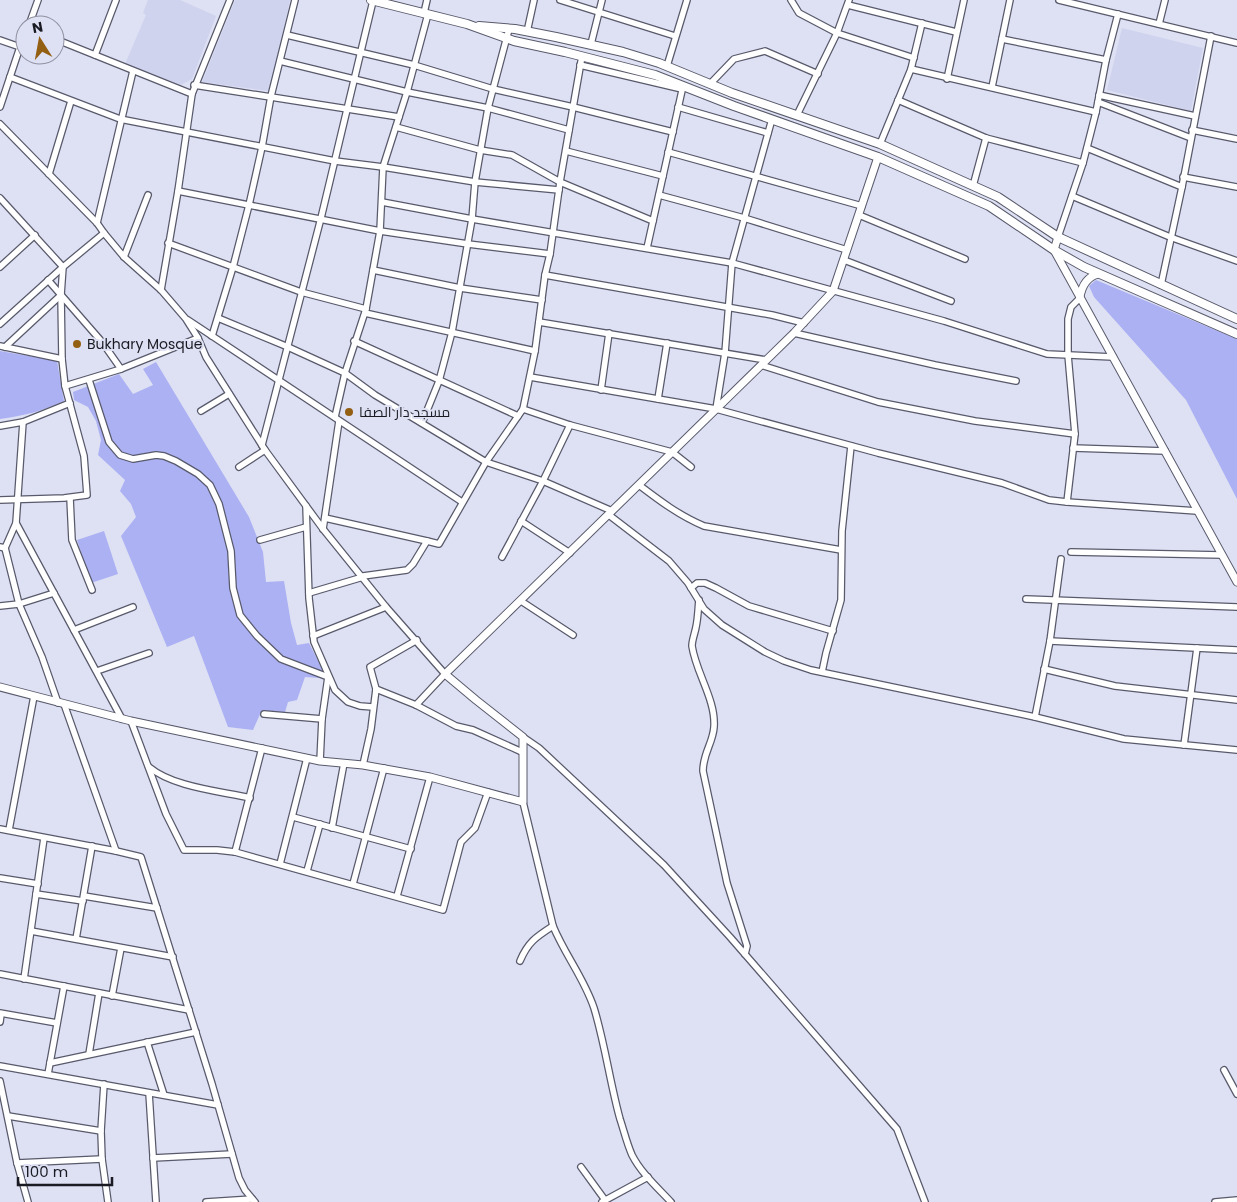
<svg xmlns="http://www.w3.org/2000/svg" width="1237" height="1202" font-family="Poppins,Cairo,sans-serif">
<style>
.built{fill:#cfd3ee}
.green{fill:#abb1f3}
.lines{fill:none;stroke-linecap:round;stroke-linejoin:round}
.minor-casing{stroke:#585a6b;stroke-width:8}
.tertiary-casing{stroke:#585a6b;stroke-width:9}
.secondary-casing{stroke:#585a6b;stroke-width:10}
.minor{stroke:#fff;stroke-width:5.5}
.tertiary{stroke:#fff;stroke-width:7}
.secondary{stroke:#fff;stroke-width:8}
.poi-dot{fill:#935f13;stroke:#dee0f4;stroke-width:2}
.labels{text-anchor:middle;dominant-baseline:central;stroke-width:4;stroke-linejoin:round;paint-order:stroke}
.poi-label{font-size:14px;fill:#1a1b22;stroke:#dee0f4;text-anchor:start}
</style>
<rect width="100%" height="100%" fill="#dee0f4"/>
<g class="built">
<path d="M148,0H180L216,16L192,79L181,85L125,64L146,15L143,13Z"/>
<path d="M235,0H290L270,91L202,82Z"/>
<path d="M1122,28L1203,48L1191,111L1107,90Z"/>
</g>
<g class="green">
<path d="M1096,280L1237,339V499L1186,400L1094,297L1089,286Z"/>
<path d="M0,351L57,361L64,401C43,411 23,416 0,419Z"/>
<path d="M156,362L249,517L263,552L266,582L284,581L291,623L297,645L309,643L322,669L320,678L305,677L297,700L288,702L285,712H261L253,730L228,727L194,636L167,647L121,536L136,517L131,504L120,491L125,480L98,455L101,440L96,421L88,407L74,400L73,392L119,374L133,394L153,385L143,369Z"/>
<path d="M104,531L118,574L91,583L77,540Z"/>
</g>
<g class="lines">
<defs>
<g id="minor">
<path d="M560,0L675,36"/>
<path d="M791,0L799,13L837,33L914,58"/>
<path d="M1059,0L1237,43"/>
<path d="M848,5L956,32"/>
<path d="M424,13L427,0"/>
<path d="M1159,24L1165,0"/>
<path d="M29,25L38,0"/>
<path d="M527,32L534,0"/>
<path d="M287,35L414,65L493,89L573,107L673,132"/>
<path d="M55,39L192,94"/>
<path d="M1002,39L1106,60"/>
<path d="M0,40L20,47L25,35"/>
<path d="M591,44L602,0"/>
<path d="M95,55L116,0"/>
<path d="M280,61L407,92L488,108L569,130"/>
<path d="M580,65L682,89"/>
<path d="M667,66L687,0"/>
<path d="M911,69L1096,112"/>
<path d="M10,77L120,119L335,161L383,167L475,182L559,190"/>
<path d="M947,79L964,0"/>
<path d="M710,84L734,59L765,51L818,74"/>
<path d="M194,85L399,117"/>
<path d="M992,87L1010,0"/>
<path d="M1099,95L1195,116"/>
<path d="M898,100L986,138L1083,163"/>
<path d="M1098,102L1191,138"/>
<path d="M0,107L20,47"/>
<path d="M678,107L768,133"/>
<path d="M797,115L837,33L849,0"/>
<path d="M0,124L97,223L104,233L124,257L161,290L186,319L198,338L206,357L265,450L323,529L386,607L445,674L416,705"/>
<path d="M396,127L480,150L512,155L560,182L653,221"/>
<path d="M1192,130L1237,139"/>
<path d="M880,144L911,69L922,23"/>
<path d="M1087,148L1182,187"/>
<path d="M566,151L663,176"/>
<path d="M668,152L862,206"/>
<path d="M49,174L71,101"/>
<path d="M1183,177L1237,187"/>
<path d="M973,186L986,138"/>
<path d="M178,191L380,231L468,244L550,254"/>
<path d="M659,195L744,218L847,250"/>
<path d="M1072,196L1170,237L1237,261"/>
<path d="M0,198L63,267L61,295L62,359L65,386L84,456L87,495L64,498L0,500"/>
<path d="M382,202L472,219L732,263L944,321L1047,354L1113,357"/>
<path d="M859,215L965,259"/>
<path d="M97,223L133,71"/>
<path d="M1058,237L1083,163L1096,112L1106,60L1118,14"/>
<path d="M168,243L301,292L366,309"/>
<path d="M647,248L683,86"/>
<path d="M124,257L148,195"/>
<path d="M844,260L951,301"/>
<path d="M0,267L35,235"/>
<path d="M373,270L460,288L542,300"/>
<path d="M545,275L772,315L804,323"/>
<path d="M48,280L102,342L121,369"/>
<path d="M1161,285L1182,187L1211,36"/>
<path d="M161,290L178,191L192,94L230,0"/>
<path d="M365,313L535,351"/>
<path d="M218,318L288,347L345,373L375,395L486,462L543,481L612,511"/>
<path d="M188,320L462,502"/>
<path d="M539,322L766,360"/>
<path d="M0,324L63,267L104,233"/>
<path d="M794,333L935,365L1016,381"/>
<path d="M212,336L233,267L249,205L262,147L271,96L295,0"/>
<path d="M354,341L518,416"/>
<path d="M0,346L62,359"/>
<path d="M5,347L61,295"/>
<path d="M761,365L878,402L975,421L1075,434"/>
<path d="M530,377L716,409L878,453L1002,483L1049,500L1067,502L1197,511"/>
<path d="M89,380L109,442L120,455L133,459L156,455L164,456L176,461L198,474L210,485L219,504L231,551L233,588L240,615L257,636L281,659L328,677L322,719L320,761"/>
<path d="M65,386L121,369L198,338"/>
<path d="M601,390L609,333"/>
<path d="M658,399L667,343"/>
<path d="M523,409L570,425L672,452L691,467"/>
<path d="M716,409L725,353L732,263L772,119"/>
<path d="M201,411L229,394"/>
<path d="M335,417L345,373L366,309L380,231L383,167L407,92L428,14"/>
<path d="M23,422L16,523L122,719"/>
<path d="M422,423L439,381L452,332L472,219L475,182L488,108L509,29"/>
<path d="M0,426L23,422L70,403"/>
<path d="M262,445L321,218L373,1"/>
<path d="M1073,448L1165,451"/>
<path d="M239,467L265,450"/>
<path d="M639,485C660,501 680,516 704,526L841,550"/>
<path d="M70,498L72,540L92,590"/>
<path d="M1067,502L1075,434L1068,355V319L1071,307L1080,298"/>
<path d="M306,506L309,598L314,642L335,690L348,702L360,706L373,707"/>
<path d="M609,515L669,561L688,583L704,609L722,625L765,652L784,661L811,670L1035,717L1124,739L1237,750"/>
<path d="M325,518L427,541"/>
<path d="M521,521L570,553"/>
<path d="M323,529L339,421"/>
<path d="M260,540L306,527"/>
<path d="M0,547L5,548L16,523"/>
<path d="M5,548L19,604L42,657L58,703"/>
<path d="M1071,552L1222,555"/>
<path d="M502,557L543,481L570,425"/>
<path d="M363,576L407,570L413,564L427,541L439,544L486,462L523,409L535,351L545,275L550,254L560,182L582,56"/>
<path d="M691,588L697,583H705L716,588L749,606L833,631"/>
<path d="M309,593L363,577"/>
<path d="M1026,599L1237,607"/>
<path d="M699,600C698,609 698,618 696,627C695,633 692,640 692,646C696,673 716,700 714,727C713,743 703,753 703,771L727,883L747,946L745,954"/>
<path d="M521,601L573,635"/>
<path d="M0,606L19,604L54,593"/>
<path d="M74,630L133,607"/>
<path d="M313,636L386,607"/>
<path d="M1050,641L1237,650"/>
<path d="M1044,669L1115,686L1237,700"/>
<path d="M97,671L149,653"/>
<path d="M822,672L826,653L841,600L842,531L851,446"/>
<path d="M376,689L370,667L417,640"/>
<path d="M64,704L116,851"/>
<path d="M264,714L322,719"/>
<path d="M1035,717L1050,641L1061,559"/>
<path d="M131,721L166,814L184,850H217L235,852L443,910L461,842L475,828L488,792"/>
<path d="M523,737L539,748L664,865L730,937L897,1129L925,1202"/>
<path d="M1184,745L1197,648"/>
<path d="M363,765L371,729L376,689L416,705L456,726L473,730L522,752"/>
<path d="M149,767C173,787 219,791 250,798"/>
<path d="M523,802L553,926C565,955 584,978 594,1008C605,1044 610,1083 620,1119C624,1131 627,1144 632,1155C641,1173 658,1188 671,1202"/>
<path d="M293,817L411,849"/>
<path d="M332,828L344,763"/>
<path d="M0,829L116,851L141,857L212,1084L239,1178L245,1190L255,1202"/>
<path d="M9,830L34,696"/>
<path d="M235,852L262,748"/>
<path d="M280,864L307,758"/>
<path d="M307,871L320,824"/>
<path d="M0,878L38,884"/>
<path d="M353,884L384,768"/>
<path d="M36,894L83,901"/>
<path d="M84,896L157,908"/>
<path d="M397,896L430,777"/>
<path d="M31,931L173,957"/>
<path d="M76,939L92,846"/>
<path d="M520,961C528,942 536,937 553,926"/>
<path d="M0,974L189,1010"/>
<path d="M24,979L44,838"/>
<path d="M112,996L121,948"/>
<path d="M0,1013L57,1023"/>
<path d="M0,1022L1,1014"/>
<path d="M147,1042L164,1095"/>
<path d="M89,1054L99,993"/>
<path d="M50,1063L196,1032"/>
<path d="M0,1066L218,1105"/>
<path d="M1224,1070L1237,1094"/>
<path d="M48,1074L64,986"/>
<path d="M0,1081L17,1163L28,1202"/>
<path d="M104,1084L101,1131L102,1159L108,1202"/>
<path d="M149,1093L156,1202"/>
<path d="M8,1116L101,1131"/>
<path d="M153,1158L232,1154"/>
<path d="M17,1163L102,1159"/>
<path d="M581,1167L605,1200"/>
<path d="M206,1202L252,1199"/>
<path d="M602,1202L648,1177"/>
<path d="M1215,1202L1237,1200"/>
</g>
<g id="tertiary">
<path d="M1058,237L1054,250L1237,582"/>
<path d="M1080,297C1082,285 1087,277 1098,274"/>
<path d="M0,687L131,721L320,761L363,765L430,777L523,802V737L476,700L445,674L794,333L833,291L878,157"/>
</g>
<g id="secondary">
<path d="M371,0L467,24L514,41L565,52L655,75L734,106L878,157L989,206L1054,250L1084,267L1237,334"/>
<path d="M479,26L515,29L556,37L623,52L659,63L732,93L880,144L998,197L1058,237L1237,319"/>
</g>
</defs>
<use href="#minor" class="minor-casing"/>
<use href="#tertiary" class="tertiary-casing"/>
<use href="#secondary" class="secondary-casing"/>
<use href="#minor" class="minor"/>
<use href="#tertiary" class="tertiary"/>
<use href="#secondary" class="secondary"/>
</g>
<g class="poi-dot">
<circle cx="77" cy="344" r="5"/>
<circle cx="349" cy="412" r="5"/>
</g>
<g class="labels">
<g class="poi-label">
<text x="87" y="344">Bukhary Mosque</text>
<text x="359" y="412">مسجد دار الصفا</text>
</g>
</g>
<g transform="translate(40 40) rotate(349)"><circle r="24" fill="#dee0f4" stroke="#9091a0"/>
<path d="M0-4L9 19L0 12L-9 19Z" fill="#935f13"/>
<text y="-8" font-size="14" font-weight="bold" text-anchor="middle" fill="#1a1b22">N</text>
</g>
<path d="M18 1177v8h94v-8" fill="none" stroke="#1a1b22" stroke-width="2.5"/>
<text x="25" y="1177" font-size="15" fill="#1a1b22" stroke="#dee0f4" stroke-width="4" paint-order="stroke">100 m</text>
</svg>
